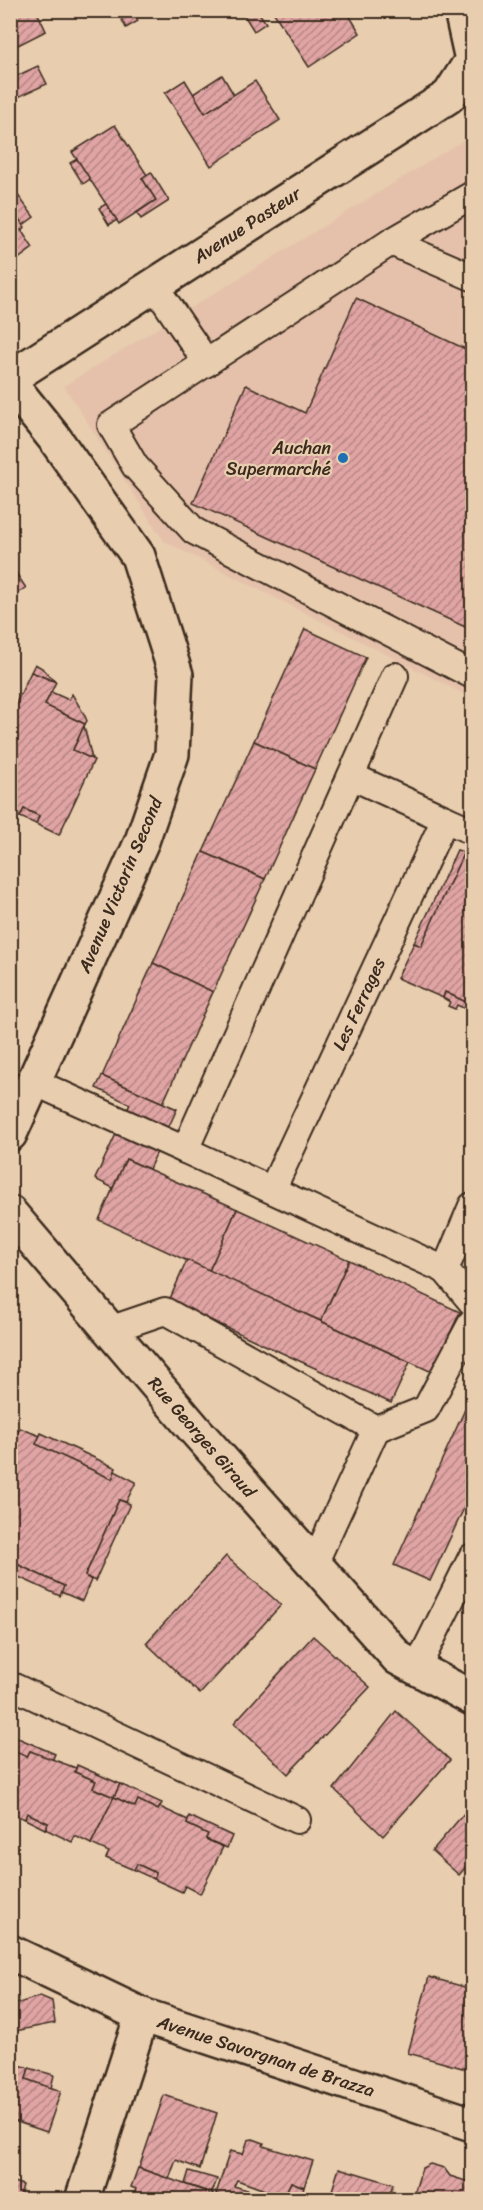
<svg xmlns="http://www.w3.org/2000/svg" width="483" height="2210" font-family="Sriracha,sans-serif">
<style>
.built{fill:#e5c1ab}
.building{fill:url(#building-hatch);stroke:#3b2a1e;stroke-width:1.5}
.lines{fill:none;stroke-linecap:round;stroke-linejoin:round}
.service-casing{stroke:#3b2a1e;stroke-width:30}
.minor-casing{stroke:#3b2a1e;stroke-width:38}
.service{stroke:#e8cdaf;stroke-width:26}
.minor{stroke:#e8cdaf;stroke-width:33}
.poi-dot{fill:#1f6fb2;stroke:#e8cdaf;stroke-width:2}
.labels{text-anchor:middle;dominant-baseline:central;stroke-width:4.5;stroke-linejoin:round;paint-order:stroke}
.street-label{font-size:18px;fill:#3b2a1e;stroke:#e8cdaf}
.poi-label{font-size:18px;fill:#3b2a1e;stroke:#e8cdaf;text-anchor:end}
</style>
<defs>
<pattern id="building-hatch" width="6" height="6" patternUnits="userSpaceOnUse" patternTransform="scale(1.5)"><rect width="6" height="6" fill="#dfa4a3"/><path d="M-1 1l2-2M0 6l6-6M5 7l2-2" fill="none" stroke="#b68684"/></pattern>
</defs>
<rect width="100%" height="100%" fill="#e8cdaf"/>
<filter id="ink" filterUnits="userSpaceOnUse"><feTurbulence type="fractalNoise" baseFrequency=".0167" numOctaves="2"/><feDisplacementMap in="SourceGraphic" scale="12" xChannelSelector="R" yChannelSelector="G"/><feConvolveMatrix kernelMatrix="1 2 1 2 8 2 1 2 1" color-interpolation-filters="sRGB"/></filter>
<g filter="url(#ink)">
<path class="built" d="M472,135V698L164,541L64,386Z"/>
<g class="building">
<path d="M10,10H43L38,14L46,31L10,49Z"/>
<path d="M117,10H147L136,17L138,21L126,28Z"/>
<path d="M241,10H257L266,23L254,31Z"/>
<path d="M272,10H346L360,33L309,67Z"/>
<path d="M38,66L47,84L11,100L10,79Z"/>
<path d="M222,75L234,95L205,113L193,94Z"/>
<path d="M185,80L205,113L255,81L280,120L211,166L165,93Z"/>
<path d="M115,125L147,175L142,178L156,200L119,224L72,152Z"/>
<path d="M77,159L90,179L83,184L70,163Z"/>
<path d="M151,172L169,201L141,219L137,213L156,200L142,178Z"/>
<path d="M11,186L34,217L23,225L10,207Z"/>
<path d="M106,204L117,220L109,225L99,208Z"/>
<path d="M10,207L25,227L21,230L33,248L10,265Z"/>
<path d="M356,298L472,352V630L193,503L246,385L305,413Z"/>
<path d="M10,564L26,588L10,597Z"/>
<path d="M305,629L366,657L315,769L254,741Z"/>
<path d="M35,664L42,668L56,682L31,672Z"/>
<path d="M31,672L56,682L45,705L85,724L73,750L94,760L59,835L36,824L39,816L24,809L20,817L10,812V716Z"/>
<path d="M51,692L69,700L72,694L84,714L87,721L85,724L45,705Z"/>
<path d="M84,726L88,742L92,759L73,750Z"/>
<path d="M254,741L315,769L265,879L203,852Z"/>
<path d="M24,809L39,816L36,824L20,817Z"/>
<path d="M457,850L464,852L421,946L414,943Z"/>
<path d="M203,852L265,879L213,992L153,963Z"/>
<path d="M464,852L472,857V1005L445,992L443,998L397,978L414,943L421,946Z"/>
<path d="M153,963L213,992L163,1103L102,1076Z"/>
<path d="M445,992L472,1005V1012L457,1005L455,1009L448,1006L450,1002L443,998Z"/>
<path d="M102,1076L177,1109L149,1169L126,1159L113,1188L95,1179L130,1104L96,1088Z"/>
<path d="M126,1159L237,1209L209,1271L99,1220Z"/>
<path d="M237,1209L349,1260L321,1321L209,1271Z"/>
<path d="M187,1260L410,1362L391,1403L169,1301Z"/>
<path d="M349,1260L460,1312L432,1372L321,1321Z"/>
<path d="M472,1394V1491L430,1581L394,1565Z"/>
<path d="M20,1428L40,1436L36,1444L112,1479L115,1471L136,1482L126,1502L119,1500L85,1576L91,1580L82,1601L61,1592L64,1586L10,1561V1461L15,1451L10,1449V1445Z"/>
<path d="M41,1433L116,1468L112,1479L36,1444Z"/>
<path d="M119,1500L130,1504L95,1581L85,1576Z"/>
<path d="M226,1556L281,1605L200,1694L146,1643Z"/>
<path d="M10,1561L64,1586L60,1596L10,1573Z"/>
<path d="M313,1636L370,1687L288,1774L234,1723Z"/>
<path d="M396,1711L450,1760L383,1836L334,1789Z"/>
<path d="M11,1735L55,1754L52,1761L30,1751L27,1757L10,1749Z"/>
<path d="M10,1749L27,1757L30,1751L76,1768L75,1772L96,1781L93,1788L114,1797L91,1844L75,1836L72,1842L45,1829L48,1823L27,1813L25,1819L10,1813Z"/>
<path d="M77,1765L120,1784L114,1797L93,1788L96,1781L75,1772Z"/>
<path d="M120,1784L162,1803L158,1810L138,1800L135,1807L114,1797Z"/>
<path d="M114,1797L135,1807L138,1800L158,1810L160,1807L188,1820L187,1824L208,1834L206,1839L223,1847L200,1894L185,1886L182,1892L154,1879L156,1873L137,1864L134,1870L106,1858L109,1852L91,1844Z"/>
<path d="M472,1804V1860L459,1875L432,1851Z"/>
<path d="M27,1813L48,1823L45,1829L25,1819Z"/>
<path d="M189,1816L232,1836L227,1848L206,1839L208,1834L187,1824Z"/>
<path d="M137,1864L156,1873L154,1879L134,1870Z"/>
<path d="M429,1977L472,1989V2044L466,2069L408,2053Z"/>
<path d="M40,1996L52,2001L55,2023L10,2032V2006Z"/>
<path d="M10,2062L29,2068L26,2079L61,2091L47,2132L11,2120L15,2108L10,2107Z"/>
<path d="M29,2068L54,2075L51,2088L26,2079Z"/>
<path d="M164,2095L217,2113L200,2169L176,2160L169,2179L139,2168Z"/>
<path d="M253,2139L264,2143L263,2146L313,2161L304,2187L291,2182L284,2197L237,2180L234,2186L250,2191L247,2200H231L216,2194L230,2151L243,2154L248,2140Z"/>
<path d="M430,2164L444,2168L450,2176L472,2183L468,2200H412L422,2168Z"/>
<path d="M138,2168L213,2194L211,2200H168L151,2194L149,2200L133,2197L136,2189L131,2187Z"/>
<path d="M339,2168L393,2184L388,2200H329Z"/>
<path d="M189,2171L217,2179L212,2193L185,2184Z"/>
<path d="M10,2181L23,2185L19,2200H10Z"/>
<path d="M291,2182L304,2187L300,2200L284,2197Z"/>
</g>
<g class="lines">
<defs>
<g id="service">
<path d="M472,195L391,242L111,425L135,466L194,531L472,675"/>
<path d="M391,242L472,277"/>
<path d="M154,285L207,363"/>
<path d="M351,776L445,819"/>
<path d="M34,1082L185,1150L395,676"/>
<path d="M185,1150L445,1270L472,1206"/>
<path d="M272,1190L445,819L472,831"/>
<path d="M445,1270L472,1302"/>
<path d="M109,1330L165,1311L376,1429L314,1564"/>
<path d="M376,1429L426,1409L472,1322"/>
<path d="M417,1668L472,1557"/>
<path d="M10,1685L297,1820"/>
</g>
<g id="minor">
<path d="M10,378L449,96L472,60L461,10"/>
<path d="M10,383L55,439L138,556L176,675L172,754L142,841L10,1134"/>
<path d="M10,1213L196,1431L398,1658L472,1698"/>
<path d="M10,1952L142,2015L472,2124"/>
<path d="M82,2200L142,2015"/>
</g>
</defs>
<use href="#service" class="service-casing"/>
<use href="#minor" class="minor-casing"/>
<use href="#service" class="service"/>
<use href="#minor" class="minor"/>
</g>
</g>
<circle class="poi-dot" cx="343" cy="458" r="6"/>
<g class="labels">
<g class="street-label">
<text transform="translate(247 225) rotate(-33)">Avenue Pasteur</text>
<text transform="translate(120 885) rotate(-67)">Avenue Victorin Second</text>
<text transform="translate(359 1004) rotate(-65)">Les Ferrages</text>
<text transform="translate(202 1437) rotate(49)">Rue Georges Giraud</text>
<text transform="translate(266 2056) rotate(18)">Avenue Savorgnan de Brazza</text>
</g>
<g class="poi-label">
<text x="331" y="448">Auchan<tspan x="331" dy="21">Supermarché</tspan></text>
</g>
</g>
<rect width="483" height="2210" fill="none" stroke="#e8cdaf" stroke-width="36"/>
<rect x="18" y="18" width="447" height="2174" fill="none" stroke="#3b2a1e" stroke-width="2" filter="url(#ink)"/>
</svg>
